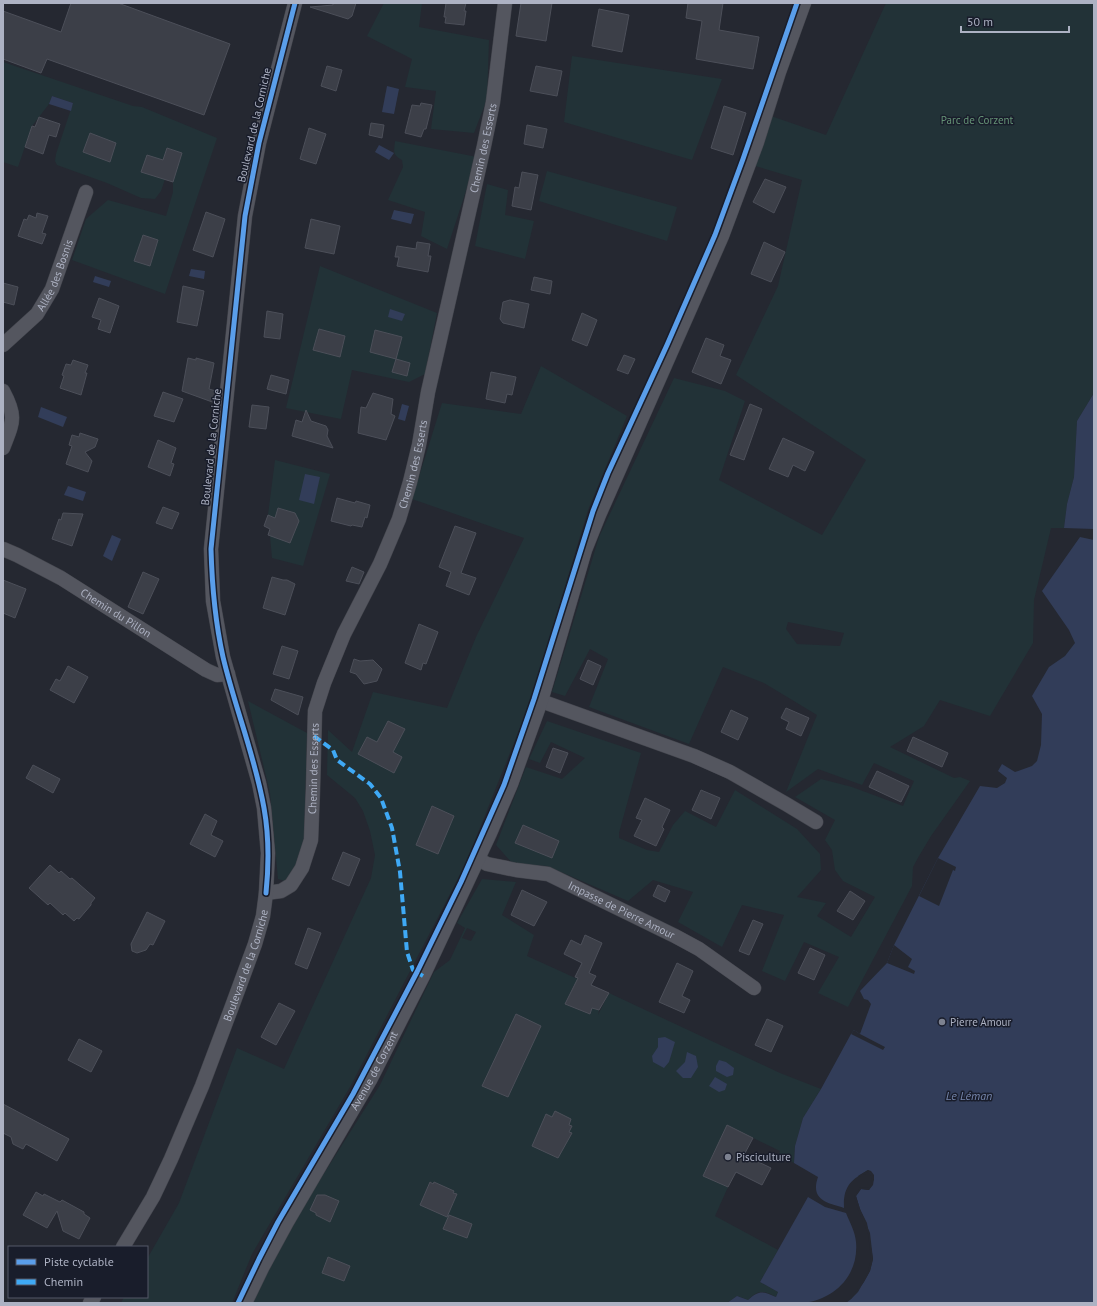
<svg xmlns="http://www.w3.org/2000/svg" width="1097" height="1306" font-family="'PT Sans',sans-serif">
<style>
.green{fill:#223237;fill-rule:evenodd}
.water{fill:#323d59}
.pier{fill:#252831}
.building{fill:#3c3f48;stroke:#4c4f59}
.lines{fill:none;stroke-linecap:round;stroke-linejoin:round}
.minor-casing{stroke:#42444c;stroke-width:15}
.minor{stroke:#54565f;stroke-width:14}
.quiet{stroke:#3fa9f5;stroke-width:4;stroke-dasharray:8 4;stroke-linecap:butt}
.cycleway-casing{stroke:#191d2b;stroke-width:8}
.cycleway{stroke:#5a9eea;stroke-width:5}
.poi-dot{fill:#7d8290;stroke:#191d2b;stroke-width:1.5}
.labels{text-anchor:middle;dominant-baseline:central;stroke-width:3;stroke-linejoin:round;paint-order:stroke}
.park-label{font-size:11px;fill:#659376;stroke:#191d2b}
.street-label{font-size:11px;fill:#adb2c3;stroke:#191d2b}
.poi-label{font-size:11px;fill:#adb2c3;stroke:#191d2b;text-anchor:start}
.water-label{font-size:12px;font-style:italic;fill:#7585ab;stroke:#191d2b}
</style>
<rect width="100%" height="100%" fill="#252831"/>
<g class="green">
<path d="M384,3H422L419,27L489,40L487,99L474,133L431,129L436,91L405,87L412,59L367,36Z"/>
<path d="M886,3H1094V393L1077,421L1074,477L1067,504L1064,528H1051L1034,600L1033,643L990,716L940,700L924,726L890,747L954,778L960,777L970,781L931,836L919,856L913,867L912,886L848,1007L818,993L839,957L804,942L785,981L762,971L784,915L742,905L722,947L678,922L693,892L653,880L628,901L547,866L513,864L496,845L526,767L562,779L585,758L551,742L540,763L529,759L547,721L641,753L619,833V838L647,850L659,852L673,825L685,811L716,827L735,790L797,829L820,854L821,870L797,897L826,903L817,916L851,937L875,897L843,881L835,870L832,850L825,840L835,820L795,797L821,779L852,787L903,806L914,781L874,763L862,785L818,769L786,792L817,715L764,683L723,667L689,744L589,707L608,659L590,649L565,696L552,692L599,537L674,378L725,391L745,401L719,480L822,535L866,460L736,375L778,286L802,180L752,165L771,116L826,135ZM788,622L844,633L840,646L797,644L786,629Z"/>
<path d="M572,56L722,79L692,160L564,122Z"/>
<path d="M3,62L133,106L142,107L217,138L165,294L72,260L86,219L108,200L166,216L173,192V182L165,179L161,191L155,199L141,198L107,183L57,165L55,161L56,154L73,103L52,96L49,104L32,126L18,167L3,162V121L4,116L3,98Z"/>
<path d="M395,141L477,157L447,249L421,236L425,212L388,200L403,167L402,160C392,154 394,152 395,141Z"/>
<path d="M547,171L677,207L667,241L539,201Z"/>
<path d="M487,184L508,190L505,215L534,221L525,259L475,246Z"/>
<path d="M320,266L437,313L425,374L409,382L352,370L341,419L286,408Z"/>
<path d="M541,366L627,416L588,510L530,703L465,865L350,1087L252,1254L232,1303H121L124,1297H147V1259L179,1203L237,1048L284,1069L371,878L375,855L370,831L363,811L355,798L327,775L328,730L352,752L373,692L447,708L476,637L524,538L412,499L442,403L521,414Z"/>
<path d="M275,460L330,474L303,566L272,558L268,515Z"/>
<path d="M248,701L307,733L304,841L299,861L288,882L278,879L270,793Z"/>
<path d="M482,879L516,882L502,915L534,935L527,956L593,986L581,988L574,985L565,1004L589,1014L592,1008L599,1010L598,1015L609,993L780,1073L821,1089L803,1118L795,1146L794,1163L779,1154L780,1151L727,1125L703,1176L728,1187L715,1216L778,1250L760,1282L778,1292L776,1297C763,1290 758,1290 748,1300L737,1296L727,1303H253L270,1263L316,1186L380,1085L434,972L450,960L465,928L457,923ZM467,928L476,932L471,941L462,938ZM430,1182L454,1191L453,1193L457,1194L447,1217L420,1205Z"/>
</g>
<g class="water">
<path d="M387,86L399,89L394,114L382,112Z"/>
<path d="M52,96L73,103L71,111L49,104Z"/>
<path d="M379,145L394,153L389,160L375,152Z"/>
<path d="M394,210L414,214L411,224L391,219Z"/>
<path d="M191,269L205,271L204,279L189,276Z"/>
<path d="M95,276L111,281L109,287L93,282Z"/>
<path d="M390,309L405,314L402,321L388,317Z"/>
<path d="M1094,393V529L1064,528L1067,504L1074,477L1077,421Z"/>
<path d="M402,404L409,406L405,421L398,419Z"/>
<path d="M41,407L67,417L63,427L38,417Z"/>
<path d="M305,474L320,477L314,504L299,500Z"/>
<path d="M68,486L86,492L83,501L64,495Z"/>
<path d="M112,535L121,539L112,561L103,556Z"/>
<path d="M1080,537L1094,540V1303H846L851,1299L864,1282L870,1271L873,1259L867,1223L860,1209L856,1196L861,1189L869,1190L874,1179L868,1170C851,1180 843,1186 844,1208C827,1203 810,1200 818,1177L794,1163L795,1146L803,1118L821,1089L851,1034L854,1030L860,1034L871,1004L868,1000L864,999L860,991L887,963L894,945L938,858L980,786L997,788L1005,783L1007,778L998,771L1002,764L1015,772L1032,766L1037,761L1041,745L1042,714L1032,696L1049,667L1065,656L1075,643L1069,630L1042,591Z"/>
<path d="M665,1037L675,1042L669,1062L664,1068L653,1062L652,1056L658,1047V1038Z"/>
<path d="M687,1052L696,1056L698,1067L691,1078H683L676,1071L685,1062Z"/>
<path d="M719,1060L726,1062L734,1068L733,1075L727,1077L716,1071V1066Z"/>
<path d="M715,1077L727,1084L725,1090L719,1092L709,1086Z"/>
<path d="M808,1197L825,1207L846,1213C850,1223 855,1231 856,1242C859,1275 835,1299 804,1303C796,1304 787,1303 779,1303C762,1303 744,1303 727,1303L737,1296L748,1300C759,1290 763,1291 776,1297L778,1292L760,1282Z"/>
</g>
<g class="pier">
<path d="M938,858L956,867L955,871L953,870L939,906L919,896Z"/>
<path d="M894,945L912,959L908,967L915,971L914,974L887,963Z"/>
<path d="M854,1030L860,1034L885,1047L883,1050L851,1034Z"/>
<path d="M868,1170L871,1171L874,1175V1179L873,1185L869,1190L861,1189L856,1196L860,1209L870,1233L873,1259L870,1271L858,1292L851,1299L844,1303L856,1291L868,1271L871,1258L868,1234L858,1210L854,1196L860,1187L868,1188L871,1184L872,1179L870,1173L868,1172L861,1177L858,1176Z"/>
</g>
<g class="building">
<path d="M71,3H118L230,44L204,115L47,59L41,73L3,59V11L61,32Z"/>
<path d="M333,3H356L352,16L348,19L310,7L333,5Z"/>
<path d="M446,3H466L464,11H466L464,25L445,23L446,17H444Z"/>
<path d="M521,3H552L546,41L516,36Z"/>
<path d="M688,3H723L719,30L759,37L753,69L696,59L702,21L686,18Z"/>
<path d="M599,9L629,15L622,52L592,46Z"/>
<path d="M327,66L342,70L336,91L321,86Z"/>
<path d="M536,66L562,71L557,96L530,91Z"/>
<path d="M421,103L432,105L426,129H424L421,137L405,133L412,105L420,106Z"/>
<path d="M724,106L746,113L733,155L711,148Z"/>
<path d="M39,117L60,124L56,137L49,135L43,154L25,147L32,126L35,127Z"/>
<path d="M371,123L384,125L382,138L369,135Z"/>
<path d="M527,125L547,129L543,148L524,144Z"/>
<path d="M309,128L326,134L316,164L300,159Z"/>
<path d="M90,133L116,143L110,162L83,152Z"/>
<path d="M167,148L182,153L173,182L141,172L147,155L163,160Z"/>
<path d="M522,172L538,175L531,210L512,206L515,187L519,188Z"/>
<path d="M765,179L786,187L774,213L753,202Z"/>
<path d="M206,212L225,219L213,257L193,250Z"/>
<path d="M37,213L48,216L42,233L46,234L42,244L18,236L24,219L27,220L29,215L36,218Z"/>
<path d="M311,219L340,226L334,254L305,248Z"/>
<path d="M143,235L158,240L150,266L134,261Z"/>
<path d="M417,242L430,244L428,256H431L428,272L397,266L399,257H395L397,246L416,249Z"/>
<path d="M764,242L785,252L771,282L751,274Z"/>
<path d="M534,277L552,281L550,294L531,290Z"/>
<path d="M3,283L18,287L14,305L3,302Z"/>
<path d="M183,286L204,291L197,326L177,322Z"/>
<path d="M99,298L119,306L110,333L98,329L101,320L92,317Z"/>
<path d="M510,300L529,304L524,328L503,323L500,319L503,302Z"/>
<path d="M267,311L283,314L280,339L264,337Z"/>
<path d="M582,313L597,320L587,346L572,340Z"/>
<path d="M319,329L345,336L340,357L313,350Z"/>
<path d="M375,330L402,337L396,359L370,352Z"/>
<path d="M706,338L724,345L720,356L731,360L721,384L692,372Z"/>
<path d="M624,355L635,359L628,374L617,370Z"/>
<path d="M188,358L196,360V358L214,363L209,389L216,391L215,403L182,391Z"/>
<path d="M396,359L410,363L407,376L392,372Z"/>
<path d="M73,360L88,365L85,373H87L81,395L60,388L64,376L62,375L66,364L71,365Z"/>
<path d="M491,372L516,377L512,395L507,394L505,403L486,399Z"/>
<path d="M271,375L289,380L286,394L267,389Z"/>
<path d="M163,392L183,399L174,422L154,416Z"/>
<path d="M373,393L393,399L391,414L395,416L386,440L358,433L361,407L366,408Z"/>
<path d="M750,404L762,409L744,460L730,455Z"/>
<path d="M252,405L269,407L266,429L249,427Z"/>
<path d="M306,410L311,421L326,426L328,430L327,436L333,448L292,436L296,420L302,422Z"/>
<path d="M80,433L98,439L95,447L85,452L92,461L88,472L66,464L72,446L69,445L72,435L79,437Z"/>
<path d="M783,438L814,452L805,471L793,465L788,477L769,469Z"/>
<path d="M158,440L176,448L171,463L174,464L170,476L148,467Z"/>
<path d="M337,498L355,503L356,501L370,505L367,518L365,517L362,527L352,525L351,526L331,521Z"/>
<path d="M163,507L179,513L172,529L156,523Z"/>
<path d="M278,508L295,513L299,521L290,543L268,535L270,529L264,526L268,515L275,518Z"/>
<path d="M63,513L83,514L72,546L52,539L59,519L61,520Z"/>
<path d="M455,526L476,533L461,573L476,578L469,595L446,586L451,572L439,567Z"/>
<path d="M352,567L364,572L359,584L346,581Z"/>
<path d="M143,572L159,579L143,614L128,607Z"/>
<path d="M272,577L283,580H287L295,584L285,615L263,608Z"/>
<path d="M3,580L26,589L15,618L3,613Z"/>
<path d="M419,624L438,632L426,664L423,663L421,670L405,663Z"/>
<path d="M282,646L298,651L289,679L273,674Z"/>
<path d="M354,659L360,661L373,660L382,669L377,681L364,684L356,674L350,672Z"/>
<path d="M588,660L601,666L593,685L580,679Z"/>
<path d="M68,666L88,677L74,703L50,690L56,679L60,681Z"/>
<path d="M275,689L303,697L298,715L271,700Z"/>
<path d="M786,708L809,718L801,736L786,729L789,722L781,718Z"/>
<path d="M731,710L748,718L738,740L721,732Z"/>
<path d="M388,721L405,729L393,752L402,757L394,773L358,754L367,737L377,742Z"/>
<path d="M913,737L948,753L942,767L907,751Z"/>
<path d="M553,748L568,753L560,773L546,767Z"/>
<path d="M33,765L60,779L53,793L26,778Z"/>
<path d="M877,771L909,786L901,802L869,787Z"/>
<path d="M701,790L720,798L711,819L692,810Z"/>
<path d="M645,798L670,810L662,827L664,829L656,846L634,836L642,820L636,818Z"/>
<path d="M432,806L454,816L438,854L416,845Z"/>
<path d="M205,814L217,821L211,835L223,841L215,857L190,844Z"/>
<path d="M523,825L559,841L552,858L515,843Z"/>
<path d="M343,852L360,859L349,886L332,879Z"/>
<path d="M50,865L59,873L61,871L70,879L72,878L95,898L91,903V905L79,919L77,918L74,921L65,913L63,915L50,903L48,905L29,888Z"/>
<path d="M658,885L670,891L665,902L653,896Z"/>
<path d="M522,890L547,902L534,926L511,915Z"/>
<path d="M850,891L865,901L853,920L837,911Z"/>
<path d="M147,912L165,921L153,945L150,944L146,950L137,953L132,951L131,944Z"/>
<path d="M753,920L763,924L749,955L739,951Z"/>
<path d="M308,928L321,933L307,969L295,964Z"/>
<path d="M585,935L602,943L589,973L596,976L591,985L609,993L599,1010L592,1008L590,1014L565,1004L578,978L575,977L582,963L564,954L571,940L581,945Z"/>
<path d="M810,948L825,955L814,980L798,973Z"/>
<path d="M677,963L693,971L682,996L690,1000L684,1013L659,1002Z"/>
<path d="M279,1003L295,1011L276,1045L261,1037Z"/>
<path d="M516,1014L541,1026L508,1097L482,1086Z"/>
<path d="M767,1019L783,1026L771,1052L755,1045Z"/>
<path d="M79,1039L102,1051L91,1072L68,1060Z"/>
<path d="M3,1104L69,1139L57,1161L26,1144L23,1149L13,1144L11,1137L3,1133Z"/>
<path d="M555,1111L571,1119L569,1125L572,1126L569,1132L572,1133L558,1158L532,1146L546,1114L552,1117Z"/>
<path d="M727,1125L753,1138L744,1155L771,1168L762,1185L736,1172L728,1187L703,1176Z"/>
<path d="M430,1182L433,1184L434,1182L454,1191L453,1193L457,1194L447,1217L420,1205Z"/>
<path d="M36,1192L43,1196L44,1194L60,1202L62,1200L84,1212V1214L90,1218L79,1239L63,1231L57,1211L47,1228L23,1215Z"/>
<path d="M317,1195H325L339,1201L330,1222L316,1215V1213L310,1210Z"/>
<path d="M449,1215L472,1224L467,1238L443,1229Z"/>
<path d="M328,1257L350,1266L344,1281L322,1273Z"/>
</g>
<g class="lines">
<defs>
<g id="minor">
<path id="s1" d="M3,345L37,314L52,289L86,192"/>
<path d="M3,391C17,417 13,422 3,448"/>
<path id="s2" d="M3,549L17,555L61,578L206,670L217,675L228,674"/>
<path d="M541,701L694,756L730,772L786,804L816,822"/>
<path id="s3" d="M478,859L487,864L516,870L548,874L675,936L699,949L754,988"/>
<path id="s4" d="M266,893L281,891L291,885L302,868L311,840L313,788L315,711L324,683L344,634L380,564L399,519L410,482L419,445L428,392L484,146L493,102L505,3"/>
<path id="s5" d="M123,1247L153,1197L171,1159L202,1086L231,1009L255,944L263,916L266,893L268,853L264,808L259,783L223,657L213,601L211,549L245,216L259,143L295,3"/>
<path d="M90,1303L94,1297"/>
<path id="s6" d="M245,1303L262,1268L287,1222L370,1080L423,976L490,833L511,784L541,701L585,550L599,515L722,236L757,142L779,72L804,3"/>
</g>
</defs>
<use href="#minor" class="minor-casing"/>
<use href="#minor" class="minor"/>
<path class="quiet" d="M314,736L333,750L337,760L370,784L381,798L392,828L400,872L407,952L413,970L423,976"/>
<defs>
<g id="cycleway">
<path d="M266,893C269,864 269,836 264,808C255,756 235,708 223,657C215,621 212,586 211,549L245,216L259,143L295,3"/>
<path d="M238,1303L259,1259L278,1222L353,1094L417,972L461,882L504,785L534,699L593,511L608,473L667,345L715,235L743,159L797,3"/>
</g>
</defs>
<use href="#cycleway" class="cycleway-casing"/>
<use href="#cycleway" class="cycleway"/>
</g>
<g class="poi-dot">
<circle cx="942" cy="1022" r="4"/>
<circle cx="728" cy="1157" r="4"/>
</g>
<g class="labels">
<g class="park-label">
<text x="977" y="120">Parc de Corzent</text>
</g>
<g class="street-label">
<text transform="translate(254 125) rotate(-77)">Boulevard de la Corniche</text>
<text stroke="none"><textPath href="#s4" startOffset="796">Chemin des Esserts</textPath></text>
<text stroke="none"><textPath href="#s1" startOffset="89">Allée des Bosnis</textPath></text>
<text transform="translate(211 447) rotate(-84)">Boulevard de la Corniche</text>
<text stroke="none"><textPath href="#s4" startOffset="472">Chemin des Esserts</textPath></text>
<text stroke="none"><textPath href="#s2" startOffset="130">Chemin du Pillon</textPath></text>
<text stroke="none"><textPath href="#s4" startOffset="148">Chemin des Esserts</textPath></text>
<text stroke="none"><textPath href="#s3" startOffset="154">Impasse de Pierre Amour</textPath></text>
<text stroke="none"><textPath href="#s5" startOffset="308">Boulevard de la Corniche</textPath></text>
<text stroke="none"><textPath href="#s6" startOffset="266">Avenue de Corzent</textPath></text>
</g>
<g class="poi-label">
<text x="950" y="1022">Pierre Amour</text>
<text x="736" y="1157">Pisciculture</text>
</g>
<g class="water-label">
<text x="969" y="1095">Le Léman</text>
</g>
</g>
<rect width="1097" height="1306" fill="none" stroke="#adb2c3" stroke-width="8"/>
<rect x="8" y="1246" width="140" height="52" fill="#191d2b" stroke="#545968"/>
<rect x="16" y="1259" width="20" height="6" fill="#5a9eea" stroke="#545968"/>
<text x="44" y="1266" font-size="12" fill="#adb2c3">Piste cyclable</text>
<rect x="16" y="1279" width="20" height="6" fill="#3fa9f5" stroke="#545968"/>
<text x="44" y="1286" font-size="12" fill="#adb2c3">Chemin</text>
<path d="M961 26v6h108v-6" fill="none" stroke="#adb2c3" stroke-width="2"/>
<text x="967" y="26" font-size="12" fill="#adb2c3" stroke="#191d2b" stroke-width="3" paint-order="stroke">50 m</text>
</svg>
